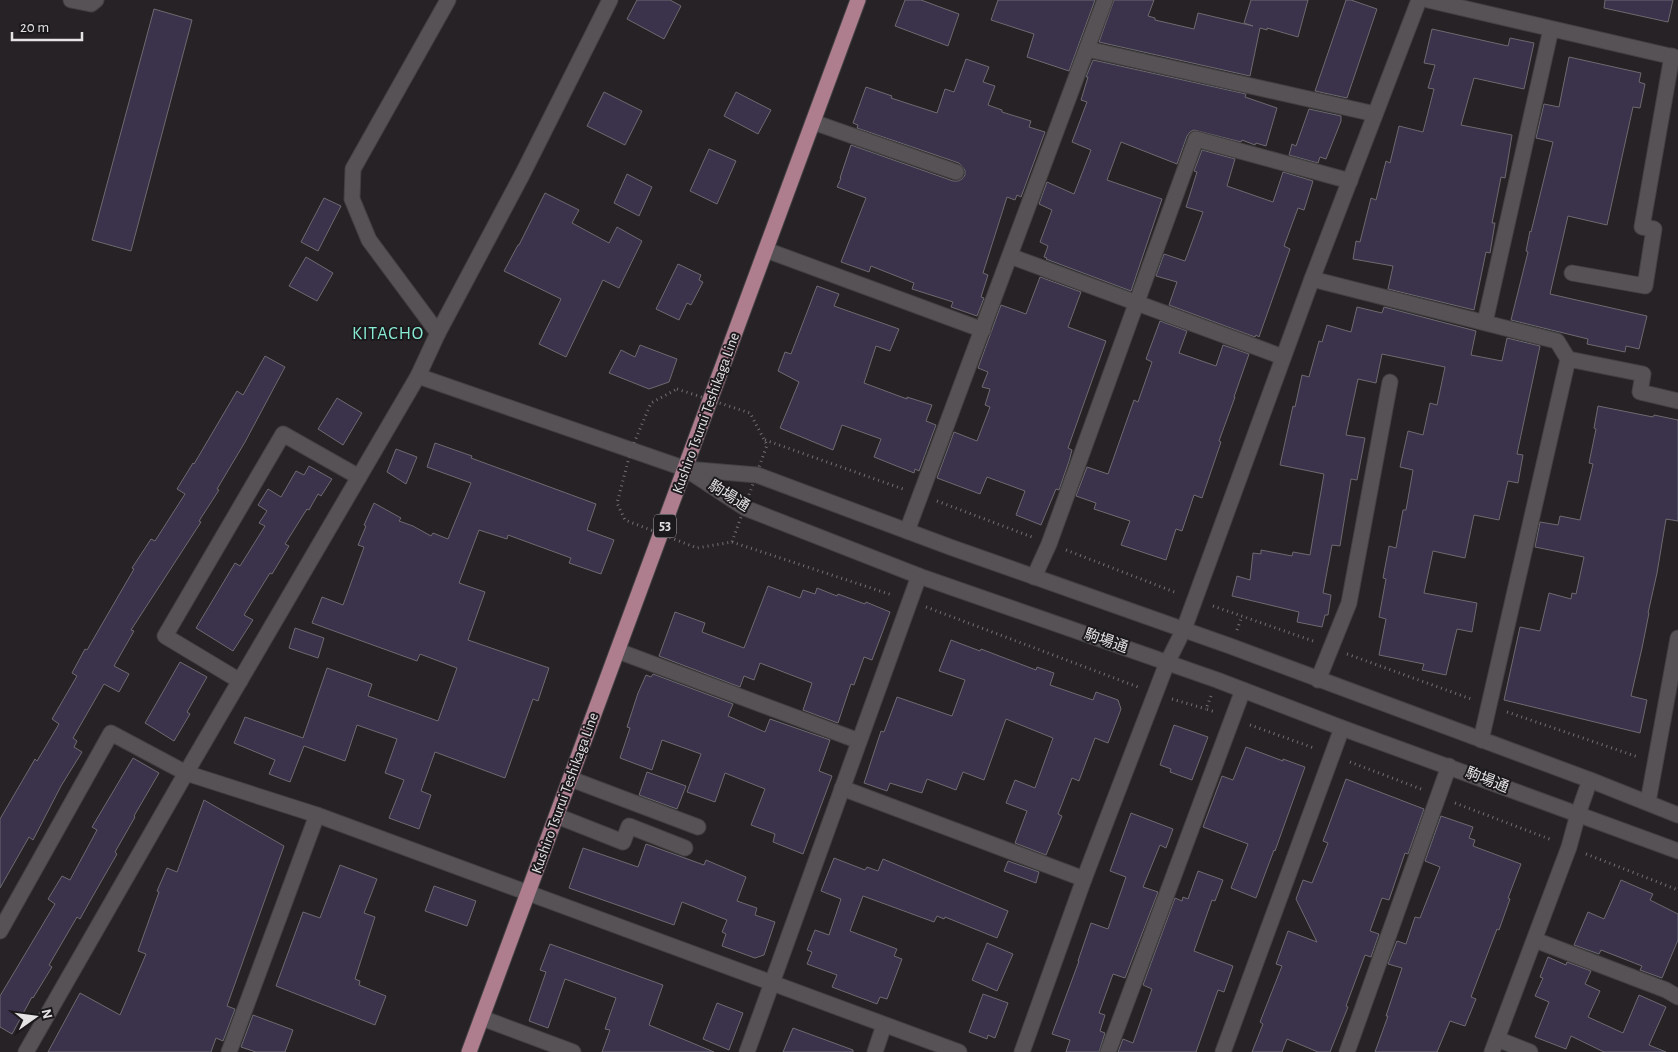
<svg xmlns="http://www.w3.org/2000/svg" width="1678" height="1052" font-family="'Alegreya Sans','Noto Sans JP',sans-serif">
<style>
.building{fill:#3b334c;stroke:#6c6a6f}
.lines{fill:none;stroke-linecap:round;stroke-linejoin:round}
.minor-casing{stroke:#434042;stroke-width:17}
.major-casing{stroke:#434042;stroke-width:17}
.path{stroke:#736f72;stroke-width:3;stroke-dasharray:1 4;stroke-linecap:butt}
.minor{stroke:#565256;stroke-width:15}
.major{stroke:#ae7d8e;stroke-width:15}
.labels{text-anchor:middle;dominant-baseline:central;stroke-width:4;stroke-linejoin:round;paint-order:stroke}
.shield{fill:#1c191c;stroke:#a9a6a9;stroke-width:1}
.shield-label{font-size:14px;font-weight:bold;fill:#e6e3e5}
.street-label{font-size:15px;fill:#e6e3e5;stroke:#1c191c}
.quarter-label{font-size:18px;letter-spacing:1px;fill:#88ecd5;stroke:#1c191c}
</style>
<rect width="100%" height="100%" fill="#262225"/>
<g class="building">
<path d="M637,0H670L681,6L664,39L627,19Z"/>
<path d="M905,0H921L959,14L948,46L895,26Z"/>
<path d="M998,0H1095L1069,71L1027,57L1034,34L991,20Z"/>
<path d="M1114,0H1154L1148,16L1155,18V20L1194,29L1198,13L1253,26L1244,23L1251,0H1308L1298,37L1267,28V30L1260,28L1250,76L1099,42Z"/>
<path d="M1346,0H1351L1377,9L1347,98L1315,91Z"/>
<path d="M1605,0H1673L1668,22L1604,8Z"/>
<path d="M154,9L192,20L131,251L92,240Z"/>
<path d="M1432,29L1508,46L1510,38L1534,43L1524,89L1474,78L1461,125L1512,135L1505,178L1501,177L1492,223H1495L1490,253L1486,252L1474,310L1388,289L1393,266L1353,259L1356,241L1360,242L1371,198L1376,200L1386,161L1390,163L1399,126L1423,132L1434,89L1428,88L1435,65L1424,63Z"/>
<path d="M1569,57L1641,73L1639,82L1645,84L1640,108L1633,107L1607,225L1568,216L1550,294L1647,316L1639,349L1626,346L1625,352L1587,344L1588,339L1511,320L1528,252L1526,251L1530,231L1531,232L1553,142L1536,138L1544,104L1559,107Z"/>
<path d="M966,59L989,67L983,82L995,86L988,105L1002,110V112L1031,121L1029,127L1045,132L1021,197L1017,195L1015,200L1007,197L983,273L988,275L981,297L984,298L977,316L951,307L953,302L912,289L914,283L871,266L869,272L841,262L866,198L837,187L841,178H840L851,145L953,181H958L962,179L965,175V170L959,163L857,128L858,125L853,123L866,87L892,96L891,98L937,113L945,89L954,92Z"/>
<path d="M1093,60L1246,94L1245,97L1277,108L1266,146L1256,143L1255,145L1242,140L1241,142L1194,130L1190,132L1187,136L1177,164L1121,142L1107,180L1162,199L1131,291L1046,259L1047,258L1044,257L1048,246L1040,242L1052,210L1039,204L1047,182L1074,194L1091,150L1072,142L1087,102L1081,100L1088,77H1086Z"/>
<path d="M604,92L642,111L625,145L587,126Z"/>
<path d="M736,92L771,110L758,134L724,116Z"/>
<path d="M1309,109L1341,116V121L1326,159L1320,157L1318,163L1289,155L1292,144L1296,146Z"/>
<path d="M709,149L736,161L717,204L690,191Z"/>
<path d="M1202,150L1235,159L1227,186L1273,202L1283,172L1313,181L1304,210L1298,208L1284,246L1290,249L1259,337L1256,335L1255,337L1169,305L1177,282L1156,276L1164,254L1185,261L1203,212L1186,207L1197,172L1194,171Z"/>
<path d="M627,174L652,187L639,216L614,203Z"/>
<path d="M545,193L579,210L572,223L609,243L617,227L642,241L619,288L603,280L566,357L539,344L561,299L504,271L518,245H519Z"/>
<path d="M324,198L341,206L318,251L301,242Z"/>
<path d="M306,257L333,273L317,301L289,286Z"/>
<path d="M678,264L701,275L699,280L703,282L691,305L687,303L679,320L656,309Z"/>
<path d="M1040,277L1081,292L1068,327L1106,341L1068,448L1072,450L1069,461L1059,490L1056,489L1041,525L1016,515L1025,491L987,477L980,494L937,478L954,432L977,441L990,407L985,405L990,389L982,387L988,372L978,368L1001,305L1026,314Z"/>
<path d="M817,286L839,294L834,306L899,329L890,351L876,346L864,383L907,399V397L932,405L926,421L936,425L919,471L915,469L914,473L874,457L881,439L842,425L833,450L780,428L799,382L778,371L785,352L791,354Z"/>
<path d="M1357,307L1382,313L1384,307L1476,331L1471,355L1502,361L1507,338L1540,346L1517,454L1523,455L1518,483L1508,481L1499,520L1474,515L1465,558L1433,551L1424,593L1477,603L1472,632L1457,629L1446,675L1422,670L1424,664L1379,655L1386,619L1379,617L1386,579L1383,578L1389,546L1396,548L1403,510H1406L1413,470L1400,467L1408,431L1423,435L1430,403L1437,405L1445,367L1382,354L1376,383L1358,379L1346,435L1365,438L1357,480L1351,479L1340,546L1332,545L1323,593L1331,595L1328,615H1325L1322,627L1297,622L1299,612L1232,596L1237,576L1250,580L1253,553L1261,554V550L1292,556L1293,552L1310,555L1324,474L1280,465L1293,406L1295,407L1302,375L1309,377L1319,341L1322,342L1327,325L1351,332Z"/>
<path d="M1160,321L1187,331L1179,353L1216,366L1223,345L1249,354L1234,397H1235L1219,441L1221,442L1202,498L1194,495L1182,531L1176,529L1166,560L1121,545L1130,521L1094,509L1096,503L1076,496L1087,467L1108,474L1134,400L1138,402L1152,362L1146,359Z"/>
<path d="M640,345L677,359L669,382L649,389L609,373L621,350L635,357Z"/>
<path d="M265,356L285,367L245,442L217,489L219,490L199,521L201,522L131,630L134,631L114,666L129,674L119,692L104,684L73,738L77,741L74,747L82,752L61,786L33,840L29,837L0,888V819L35,759L37,761L59,724L52,719L77,676L72,673L85,649L87,650L134,569L132,568L151,539L155,541L185,494L177,489L193,463L194,464L237,391L243,395Z"/>
<path d="M337,398L362,413L343,445L318,429Z"/>
<path d="M1598,406L1653,417L1654,415L1678,420V521L1666,519L1657,573L1648,613H1649L1642,648L1631,696L1647,700L1640,733L1504,700L1520,627L1540,631L1549,593L1571,599L1572,593L1576,594L1584,557L1535,547L1540,522L1558,525L1560,516L1580,520L1593,464L1589,463L1596,429L1594,428Z"/>
<path d="M435,443L472,456L471,458L596,504L587,530L614,540L601,574L569,563L571,558L508,535L507,539L479,530L459,583L485,592L468,640L549,668L538,701L533,699L505,778L435,752L421,791L431,795L419,829L389,818L404,780L385,773L397,739L357,725L345,761L304,746L290,782L269,774L275,760L234,743L245,717L303,738L327,668L372,684L368,696L438,721L457,668L420,654L417,661L312,623L322,597L343,605L364,547L358,545L366,526L364,525L374,503L401,518L399,521L413,526L431,536L433,533L448,539L471,483L427,467Z"/>
<path d="M396,449L417,457L406,484L387,472Z"/>
<path d="M309,466L332,479L321,496L318,494L309,510L307,509L285,544L289,546L272,574L270,573L244,615L253,620L233,651L196,628L235,563L240,566L265,526L259,523L267,511L258,505L268,489L281,497L296,471L304,475Z"/>
<path d="M768,586L800,598L803,590L815,594L817,588L837,596L838,594L865,604L866,602L890,612L872,660L864,657L854,685L851,684L838,723L803,710L812,683L760,663L754,680L744,676L740,687L659,656L675,612L705,623L702,632L744,648Z"/>
<path d="M295,628L324,638L318,658L289,648Z"/>
<path d="M951,640L980,651L981,649L1036,670L1037,667L1054,673L1050,685L1093,700L1096,692L1118,700L1121,709L1108,743L1095,738L1079,781L1072,778L1058,814L1062,816L1046,855L1015,843L1027,811L1006,803L1015,780L1035,788L1053,738L1006,719L984,780L963,772L956,790L927,779L922,793L890,783L887,791L864,783L881,731L884,732L897,697L952,716L965,680L939,671Z"/>
<path d="M180,662L207,677L187,712L190,714L174,741L145,723Z"/>
<path d="M653,674L733,704L728,716L765,732L770,719L830,740L819,771L832,776L803,854L773,842L775,834L751,825L765,789L725,773L715,802L687,792L701,754L662,740L652,770L620,758L630,728L627,727L638,693L646,675L651,677Z"/>
<path d="M1174,725L1208,737L1192,780L1170,772L1171,769L1160,765Z"/>
<path d="M1246,747L1283,761V759L1305,767L1275,851L1274,850L1256,898L1231,888L1248,844L1203,827L1222,776L1233,780Z"/>
<path d="M133,758L159,773L134,816L135,817L115,852L117,854L90,901L80,919L77,917L49,965L52,967L33,998L32,997L12,1034L0,1027V996L55,904L48,899L62,876L70,880L97,830L92,827Z"/>
<path d="M647,772L686,786L677,809L639,795Z"/>
<path d="M1346,779L1424,809L1408,854L1405,853L1389,900L1382,898L1370,931L1379,934L1371,957L1365,955L1346,1006L1348,1007L1330,1052H1318L1287,1039L1282,1052H1252L1263,1024L1260,1022L1282,966L1276,964L1288,931L1317,942L1296,899L1303,880L1312,883L1328,843L1323,841Z"/>
<path d="M204,800L284,846L227,1006L235,1009L223,1041L216,1038L211,1052H48L80,993L120,1015L146,954L138,951L159,892L157,891L167,868L177,872Z"/>
<path d="M1131,813L1173,829L1166,848L1160,845L1143,887L1158,892L1125,978L1113,974L1099,1013L1105,1015L1100,1031L1105,1033L1099,1052H1066L1070,1040L1052,1034L1079,961H1078L1091,923L1108,929L1126,877L1110,871Z"/>
<path d="M1441,816L1473,827L1469,838L1475,840L1473,846L1521,864L1508,898L1510,899L1499,930L1497,929L1471,997L1476,999L1465,1026L1450,1021L1437,1052H1375L1388,1016H1386L1402,968L1388,964L1397,941L1406,944L1415,917L1420,918L1440,867L1425,861Z"/>
<path d="M646,844L704,865L706,860L746,877L737,901L757,908L755,915L775,922L764,955L755,958L722,946L726,934L722,932L727,920L682,902L674,925L569,888L583,848L638,867Z"/>
<path d="M834,858L865,870L867,867L878,871L883,859L1008,911L997,938L945,917L944,919L937,916L934,922L863,896L850,931L897,949L894,956L902,959L887,999L880,997L877,1004L832,987L837,975L807,964L812,952L807,950L815,930L829,935L841,899L821,891Z"/>
<path d="M1008,861L1039,872L1036,883L1004,871Z"/>
<path d="M340,865L377,879L364,913L375,917L355,979L360,981L359,985L386,996L375,1025L276,986L303,912L320,918Z"/>
<path d="M1198,871L1223,880L1215,901L1212,900L1194,951L1233,966L1224,992L1218,990L1196,1052H1118L1123,1039L1133,1043L1152,989L1143,985L1175,898L1182,901L1183,897L1188,899Z"/>
<path d="M1621,880L1653,894L1650,900L1678,914V940L1662,978L1640,970L1642,966L1601,950L1599,954L1574,945L1588,912L1604,919Z"/>
<path d="M434,886L476,901L467,926L425,911Z"/>
<path d="M987,943L1013,954L997,991L972,980Z"/>
<path d="M550,944L663,985L649,1025L714,1052H602L610,1030L605,1029L616,998L565,979L548,1028L529,1021L546,972L540,970Z"/>
<path d="M1548,957L1566,965L1567,962L1591,971L1585,984L1600,991L1588,1017L1623,1033L1639,995L1666,1007L1649,1045L1666,1052H1604L1571,1036L1566,1049L1535,1037L1549,1002L1535,996L1543,978L1540,977Z"/>
<path d="M983,994L1008,1003L995,1038L988,1035L987,1039L969,1032Z"/>
<path d="M717,1003L743,1013L729,1050L703,1039Z"/>
<path d="M253,1015L293,1030L285,1052H256L241,1047Z"/>
<path d="M793,1028L853,1050V1052H783Z"/>
</g>
<g class="lines">
<defs>
<g id="minor">
<path d="M71,0L91,4L96,0"/>
<path d="M1428,0L1678,58"/>
<path d="M1087,49L1375,114"/>
<path d="M813,122L956,172"/>
<path d="M766,250L983,330"/>
<path d="M1010,256L1283,357"/>
<path d="M1572,273L1645,286L1654,229L1642,227L1672,56"/>
<path d="M1312,279L1557,341L1568,359"/>
<path d="M1485,322L1551,29"/>
<path d="M438,333L369,240L352,199L353,169L448,0"/>
<path d="M418,376L686,469L757,475L950,547L1230,646L1590,780L1678,815"/>
<path d="M687,470L745,508L919,576L1217,680L1342,728L1678,851"/>
<path d="M907,531L1105,0"/>
<path d="M1034,577L1049,544L1196,139L1350,181"/>
<path d="M618,651L859,741"/>
<path d="M1318,680L1349,603L1390,382"/>
<path d="M240,681L165,636L283,434L359,477"/>
<path d="M1481,740L1568,359L1643,374L1640,392L1678,401"/>
<path d="M571,779L698,827"/>
<path d="M842,788L1084,879"/>
<path d="M1648,802L1678,638"/>
<path d="M557,816L623,842L629,826L685,848"/>
<path d="M0,931L111,733L186,773L317,815L959,1052"/>
<path d="M1535,940L1666,990L1678,997"/>
<path d="M482,1018L573,1052"/>
<path d="M1497,1039L1530,1052"/>
<path d="M26,1052L186,773L418,376L438,333L522,175L610,0"/>
<path d="M229,1052L317,815"/>
<path d="M747,1052L919,576"/>
<path d="M875,1052L884,1025"/>
<path d="M1022,1052L1084,879L1167,663L1184,629L1312,279L1419,0"/>
<path d="M1108,1052L1243,690"/>
<path d="M1223,1052L1342,728"/>
<path d="M1347,1052L1449,766"/>
<path d="M1492,1052L1569,847L1578,814L1590,780"/>
</g>
<path id="major" d="M469,1052L858,0"/>
</defs>
<use href="#minor" class="minor-casing"/>
<use href="#major" class="major-casing"/>
<g class="path">
<path d="M677,389L750,413L767,445L732,542L697,548L625,520L617,503L631,450L651,403Z"/>
<path d="M765,440L903,489"/>
<path d="M937,501L1032,537"/>
<path d="M732,542L892,595"/>
<path d="M1066,550L1177,593"/>
<path d="M1213,606L1313,641"/>
<path d="M926,607L1138,687"/>
<path d="M1237,630L1242,616"/>
<path d="M1347,654L1471,699"/>
<path d="M1211,696L1206,709L1215,712"/>
<path d="M1172,699L1206,709"/>
<path d="M1507,712L1638,757"/>
<path d="M1250,725L1314,748"/>
<path d="M1350,762L1421,789"/>
<path d="M1455,803L1552,840"/>
<path d="M1586,854L1678,890"/>
</g>
<use href="#minor" class="minor"/>
<use href="#major" class="major"/>
</g>
<g class="labels">
<rect class="shield" x="654" y="514.5" width="22" height="23" rx="4"/>
<g class="shield-label">
<text x="665" y="526">53</text>
</g>
<g class="street-label">
<text transform="translate(706 413) rotate(-70)">Kushiro Tsurui Teshikaga Line</text>
<text transform="translate(729 496) rotate(32)">駒場通</text>
<text transform="translate(1106 641) rotate(19)">駒場通</text>
<text transform="translate(1487 780) rotate(21)">駒場通</text>
<text transform="translate(565 793) rotate(-70)">Kushiro Tsurui Teshikaga Line</text>
</g>
<g class="quarter-label">
<text x="388" y="334">KITACHO</text>
</g>
</g>
<g transform="translate(35 1017) rotate(76)" stroke="#1c191c" stroke-width="4" paint-order="stroke">
<path d="M0-4L9 19L0 12L-9 19Z" fill="#e6e3e5"/>
<text y="-8" font-size="14" font-weight="bold" text-anchor="middle" fill="#e6e3e5">N</text>
</g>
<path d="M12 32v8h70v-8" fill="none" stroke="#e6e3e5" stroke-width="2.5"/>
<text x="20" y="32" font-size="15" fill="#e6e3e5" stroke="#1c191c" stroke-width="4" paint-order="stroke">20 m</text>
</svg>
